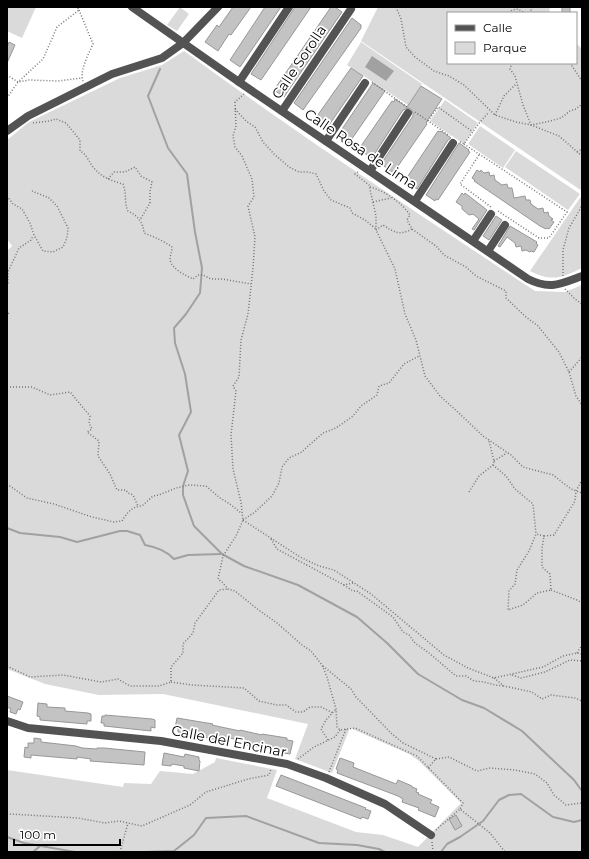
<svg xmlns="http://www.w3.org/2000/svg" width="589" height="859" font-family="Montserrat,sans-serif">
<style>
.green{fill:#dadada}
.water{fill:#a1a1a1}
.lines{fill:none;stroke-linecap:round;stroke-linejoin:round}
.stream{stroke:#a1a1a1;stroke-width:2}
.building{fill:#c3c3c3;stroke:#979797}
.path{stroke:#757575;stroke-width:1.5;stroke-dasharray:1 2;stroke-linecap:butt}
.minor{stroke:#535353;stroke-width:8}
.labels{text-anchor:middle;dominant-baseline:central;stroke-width:3.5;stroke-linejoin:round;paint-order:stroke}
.street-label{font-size:14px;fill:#000;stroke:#fff}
</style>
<rect width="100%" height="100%" fill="#fff"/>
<g class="green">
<path d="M7,7H36L22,38L7,31Z"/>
<path d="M180,7L189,14L177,31L167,25Z"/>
<path d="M378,7H550L549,13H448V63H576V43L582,49V191L361,41Z"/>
<path d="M361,42L422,84L408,105L347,65Z"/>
<path d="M184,51C299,135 417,213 535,291L565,292L582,285V852H7V770L123,787L124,783L151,784L160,771L193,774L215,762L216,758L277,770L267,798L356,832L383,835L418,847L461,803L419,761L409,754L350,728L332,773L295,759L308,724L163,694L99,695L45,684L7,669V251L12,246L7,239V140L29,122L120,78L162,65Z"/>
<path d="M445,100L478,123L464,144L430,121Z"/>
<path d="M480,126L515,150L503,168L468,144Z"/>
<path d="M516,151L580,194L568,210L505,167Z"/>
<path d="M582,195V268C562,278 551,282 530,271Z"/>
</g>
<path class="water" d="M372,56L394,71L386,81L365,67Z"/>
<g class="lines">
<g class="stream">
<path d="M160,69L148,96L168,148L187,174L195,232L202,268L200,293L186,314L174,328L175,343L185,374L191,412L179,435L188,471L183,486V495L194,526L222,554L244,566L298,585L357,617L387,643L418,674L462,700L484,708L522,731L574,780L582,791"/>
<path d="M7,528L20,533L60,537L77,542L120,531H127L140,535L145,545C156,547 166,550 174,559L188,555L222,554"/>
<path d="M7,837L24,843L75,852"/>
<path d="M33,852L40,846"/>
<path d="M144,852L174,851L194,835L206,818L246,816L319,843L357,845L379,849L385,852"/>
<path d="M441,852L447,844L460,837L483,821L499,800L509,795L521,794L553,817L574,822L582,820"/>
</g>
</g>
<g class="building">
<path d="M233,7H251L231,35L229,34L218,51L205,42L217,25L219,27Z"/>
<path d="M265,7H281L240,67L230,60Z"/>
<path d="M295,7H311L261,80L251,74Z"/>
<path d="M331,7H335L342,12L284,97L274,90Z"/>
<rect x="562" y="7" width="8" height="6"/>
<path d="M352,18L361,25V28L303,110L294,103Z"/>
<path d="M9,42L15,45L7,63V47Z"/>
<path d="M351,68L363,76L327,128L315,119Z"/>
<path d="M373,83L385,91L349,143L338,135Z"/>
<path d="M421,86L442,99L427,121L426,123L427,124L396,169H395L392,172L381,164L413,116V113L411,109L408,108L403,110L372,158L361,151L363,147L361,146L392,101L394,102L395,99L407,107Z"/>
<path d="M438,131L440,132L441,131L451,138L448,140L417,189L406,182L407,180L406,179Z"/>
<path d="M459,143L469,150L468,151L470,152L438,200L436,199L435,201L426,195Z"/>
<path d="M477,170L480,172L481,170L484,173L489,172L490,176L494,175L495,180L502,185L507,184L508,188H512L514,198L525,196L526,200H530L531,204L538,209L543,208L544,213L548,212L549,216L553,219L551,220L554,222L549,229L547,228L546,229L540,226L474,181L475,180L472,178Z"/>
<path d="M462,193L464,195L465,193L487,210L474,230L472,229L479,219L473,214L469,215L462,209V206L456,202Z"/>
<path d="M496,216L502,220L489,240L483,236Z"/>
<path d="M510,226L537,242L536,243L538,245L534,252L531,251L530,252L526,250L522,251L521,246L516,247L515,243L507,237L500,247L498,246Z"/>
<path d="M7,696L23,702L20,710L18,709L16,714L10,712L11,709L7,707Z"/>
<path d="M38,703L47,704V707L65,708V711L88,713L91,714V721H87V724L40,720V717L37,716Z"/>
<path d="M105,715L152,719L155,720V728L151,727V731L104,726V723H101L102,716H105Z"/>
<path d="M177,718L213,724L212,725L221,727L240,731V730L262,735V734L287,738V740L293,741L290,754L275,752L276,750L241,744V740L228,738V742L178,732V729L175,728Z"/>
<path d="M34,738L41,739V742L76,746L82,748L97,749V748H104L145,752L144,765L90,761L91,759L77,757V759L31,755V758L24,757L25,747L28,748V743H34Z"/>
<path d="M164,753L184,757L185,754L199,757V760L200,761L199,771L184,768V766L172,764L171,766L162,765Z"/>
<path d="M340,758L354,763L353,767L391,782L396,784L398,780L412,786V787L417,789L416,792L419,793L418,794L432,800L430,803L439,807L435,817L418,810L419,808L402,802L403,799L398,796L337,773L338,770L336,769Z"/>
<path d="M281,775L366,808L365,809L371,811L368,819L362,817L361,819L276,786Z"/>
<path d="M456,815L462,826L455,830L449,819Z"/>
</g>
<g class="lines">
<g class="path">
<path d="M396,7L401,19L406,47L415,57L434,71L449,76L464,85L495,115L516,122L531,125L559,136L582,156"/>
<path d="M79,10L93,44C89,53 79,72 83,81"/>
<path d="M509,13L512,10L518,9L525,13"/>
<path d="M529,13L533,7"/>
<path d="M512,63L510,69L515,76L523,105L531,125L546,122L561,118L570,111L576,109L582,104"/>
<path d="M570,63L582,81"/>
<path d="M7,75L18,82L43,59L57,27L79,10L77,7"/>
<path d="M372,82L407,107"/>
<path d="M244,94L235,102L236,126L233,136L235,147L242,156L252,179L254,197L248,206L255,237L253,268L248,314L241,340L239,377L233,386L236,391L231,435L233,469L241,502L243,520L236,536L223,556L218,579L223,583L228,589L235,591L256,608L277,623L302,645L311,651L322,665L327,677L336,709L337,727L340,730L355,728L417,756L463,803L460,809"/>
<path d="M7,98L18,82L29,80L58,81L82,78"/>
<path d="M235,109L246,121L255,127L263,142L274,154L289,167L299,172H308L316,174L324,191L331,200L350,208L352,213L365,220L376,229"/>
<path d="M415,112L450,136"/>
<path d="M495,115L504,96L516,84"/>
<path d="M428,121L438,107L473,132"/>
<path d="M33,123L49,121L56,119L66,123L80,140V151C87,154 89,163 94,168C101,177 112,181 123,184C127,194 124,204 128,211C138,216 143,222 144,233C154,237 164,241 172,247C172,252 170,256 170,260C172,269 185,275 193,279L198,275H203L211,279H222L251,284"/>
<path d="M460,142L464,144L480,122L489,112"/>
<path d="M464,144L567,212L549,238H539L498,211"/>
<path d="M577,152L582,149"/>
<path d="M479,155L460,184L491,207"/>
<path d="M358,172L356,173L355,174L369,185L376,216V230L395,269L405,314L416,340L425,376L440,396L461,415L483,436L511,455L523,467L553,475L571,489L582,493"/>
<path d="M108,179L114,172H125L135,167L141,176L152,182L150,191V203L140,220"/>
<path d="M370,187C385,191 401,202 410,215L407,220L412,229L436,246L444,255L466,267L476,276L506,291V298L526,317L538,326L559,352L569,372L576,396L582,405"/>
<path d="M7,196L13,204L22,209L30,223L34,235L43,251L53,252L63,247L67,238L68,228L57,206L49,198L32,191"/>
<path d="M373,202L391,198"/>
<path d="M376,230L383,225C394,232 399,236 412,229"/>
<path d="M563,276V250L569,228L582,206"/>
<path d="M7,286L8,283V272L19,248L31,240L33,236"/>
<path d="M565,289L575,299L582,304"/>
<path d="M7,311L9,313L7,315"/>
<path d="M569,372L582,357"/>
<path d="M7,387H32L50,395L70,392L90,416L89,423L92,429L87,432L99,441L98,456L110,474L117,490H126L128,493L133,495L138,506"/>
<path d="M494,461L507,453"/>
<path d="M493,465L506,476L515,489L533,504L536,534"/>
<path d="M7,484L27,498L54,504L92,517L114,522L122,521C127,513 132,506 142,506L153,496L159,495L176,488L189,485L206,486L220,498L230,504L241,513"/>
<path d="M469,492L479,476L493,465L494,461L489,441"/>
<path d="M243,520L300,557L319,566L334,570L371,594L444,655L468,668L494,678L543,667L563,656L577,653L582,654"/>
<path d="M243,520L255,512L272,496L279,483L282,467L289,458L302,452L307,447L323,433L336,428L353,416L361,406L377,395L379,386L389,383L404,364L419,356"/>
<path d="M544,536L536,534L529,551L517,570L515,584L509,591L508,610L523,605L537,593L551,590L550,574L542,567V548L544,536L554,535L575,501L576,491L582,480"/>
<path d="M271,539L277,549L344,585"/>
<path d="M353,583L344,585L353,591H357L393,617L403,632L409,635L415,643L429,653L456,676H466L474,681L484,682L495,685L504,686"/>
<path d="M551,590L577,600L582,603"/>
<path d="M577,653L582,645"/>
<path d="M7,666L30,677L63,675L101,682L118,679L130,686H159L171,682V667L183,653V644L193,633L195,623L219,590L228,589"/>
<path d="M323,666L351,689L356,697L391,733L403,743L436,759L428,768"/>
<path d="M512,675L521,678L545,672L570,660L582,661"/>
<path d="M494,678L504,686L532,692L542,699L551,695L575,698L582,701"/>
<path d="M171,682L192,685L244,688L259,701L277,705H286L296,712H303L310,707H321L333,713"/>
<path d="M328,740L321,729L326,720L336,709"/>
<path d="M298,759L314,747L335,737L340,730"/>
<path d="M436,759L449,757L477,771L490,768L515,770L535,774L547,783L554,795L566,805L582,803"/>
<path d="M329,772L346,729"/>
<path d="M7,813L10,814L78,818L105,823L119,821L142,826L190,805L206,792L248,779L269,775L271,769"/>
<path d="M436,830L460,809L490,833L505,852"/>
<path d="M432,842L433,852"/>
<path d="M120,852L128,823"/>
</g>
<g class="minor">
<path d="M132,7L239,82L528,279C550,290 560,284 582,276"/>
<path d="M239,82L289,7"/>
<path d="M282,111L351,9"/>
<path d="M7,131L28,116L112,74L162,58L183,43L218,7"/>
<path d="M326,141L365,83"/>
<path d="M370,171L408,113"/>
<path d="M415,201L453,143"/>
<path d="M473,241L491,214"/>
<path d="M488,251L505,225"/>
<path d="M7,721L28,728L161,741L287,764L326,778L385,804L431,835"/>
</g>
</g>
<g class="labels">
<g class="street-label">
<text transform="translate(299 62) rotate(-56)">Calle Sorolla</text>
<text transform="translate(361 149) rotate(34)">Calle Rosa de Lima</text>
<text transform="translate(229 741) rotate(11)">Calle del Encinar</text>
</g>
</g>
<rect width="589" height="859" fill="none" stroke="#000000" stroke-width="16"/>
<rect x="447" y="12" width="130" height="52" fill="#ffffff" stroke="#999999"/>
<rect x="455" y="25" width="20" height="6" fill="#535353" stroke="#999999"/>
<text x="483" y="32" font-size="12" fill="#000000">Calle</text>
<rect x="455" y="42" width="20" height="12" fill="#dadada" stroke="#999999"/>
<text x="483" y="52" font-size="12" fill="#000000">Parque</text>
<path d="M14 839v6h106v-6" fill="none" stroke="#000000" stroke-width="2"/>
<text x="20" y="839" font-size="12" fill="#000000" stroke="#ffffff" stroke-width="3" paint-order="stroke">100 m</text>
</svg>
